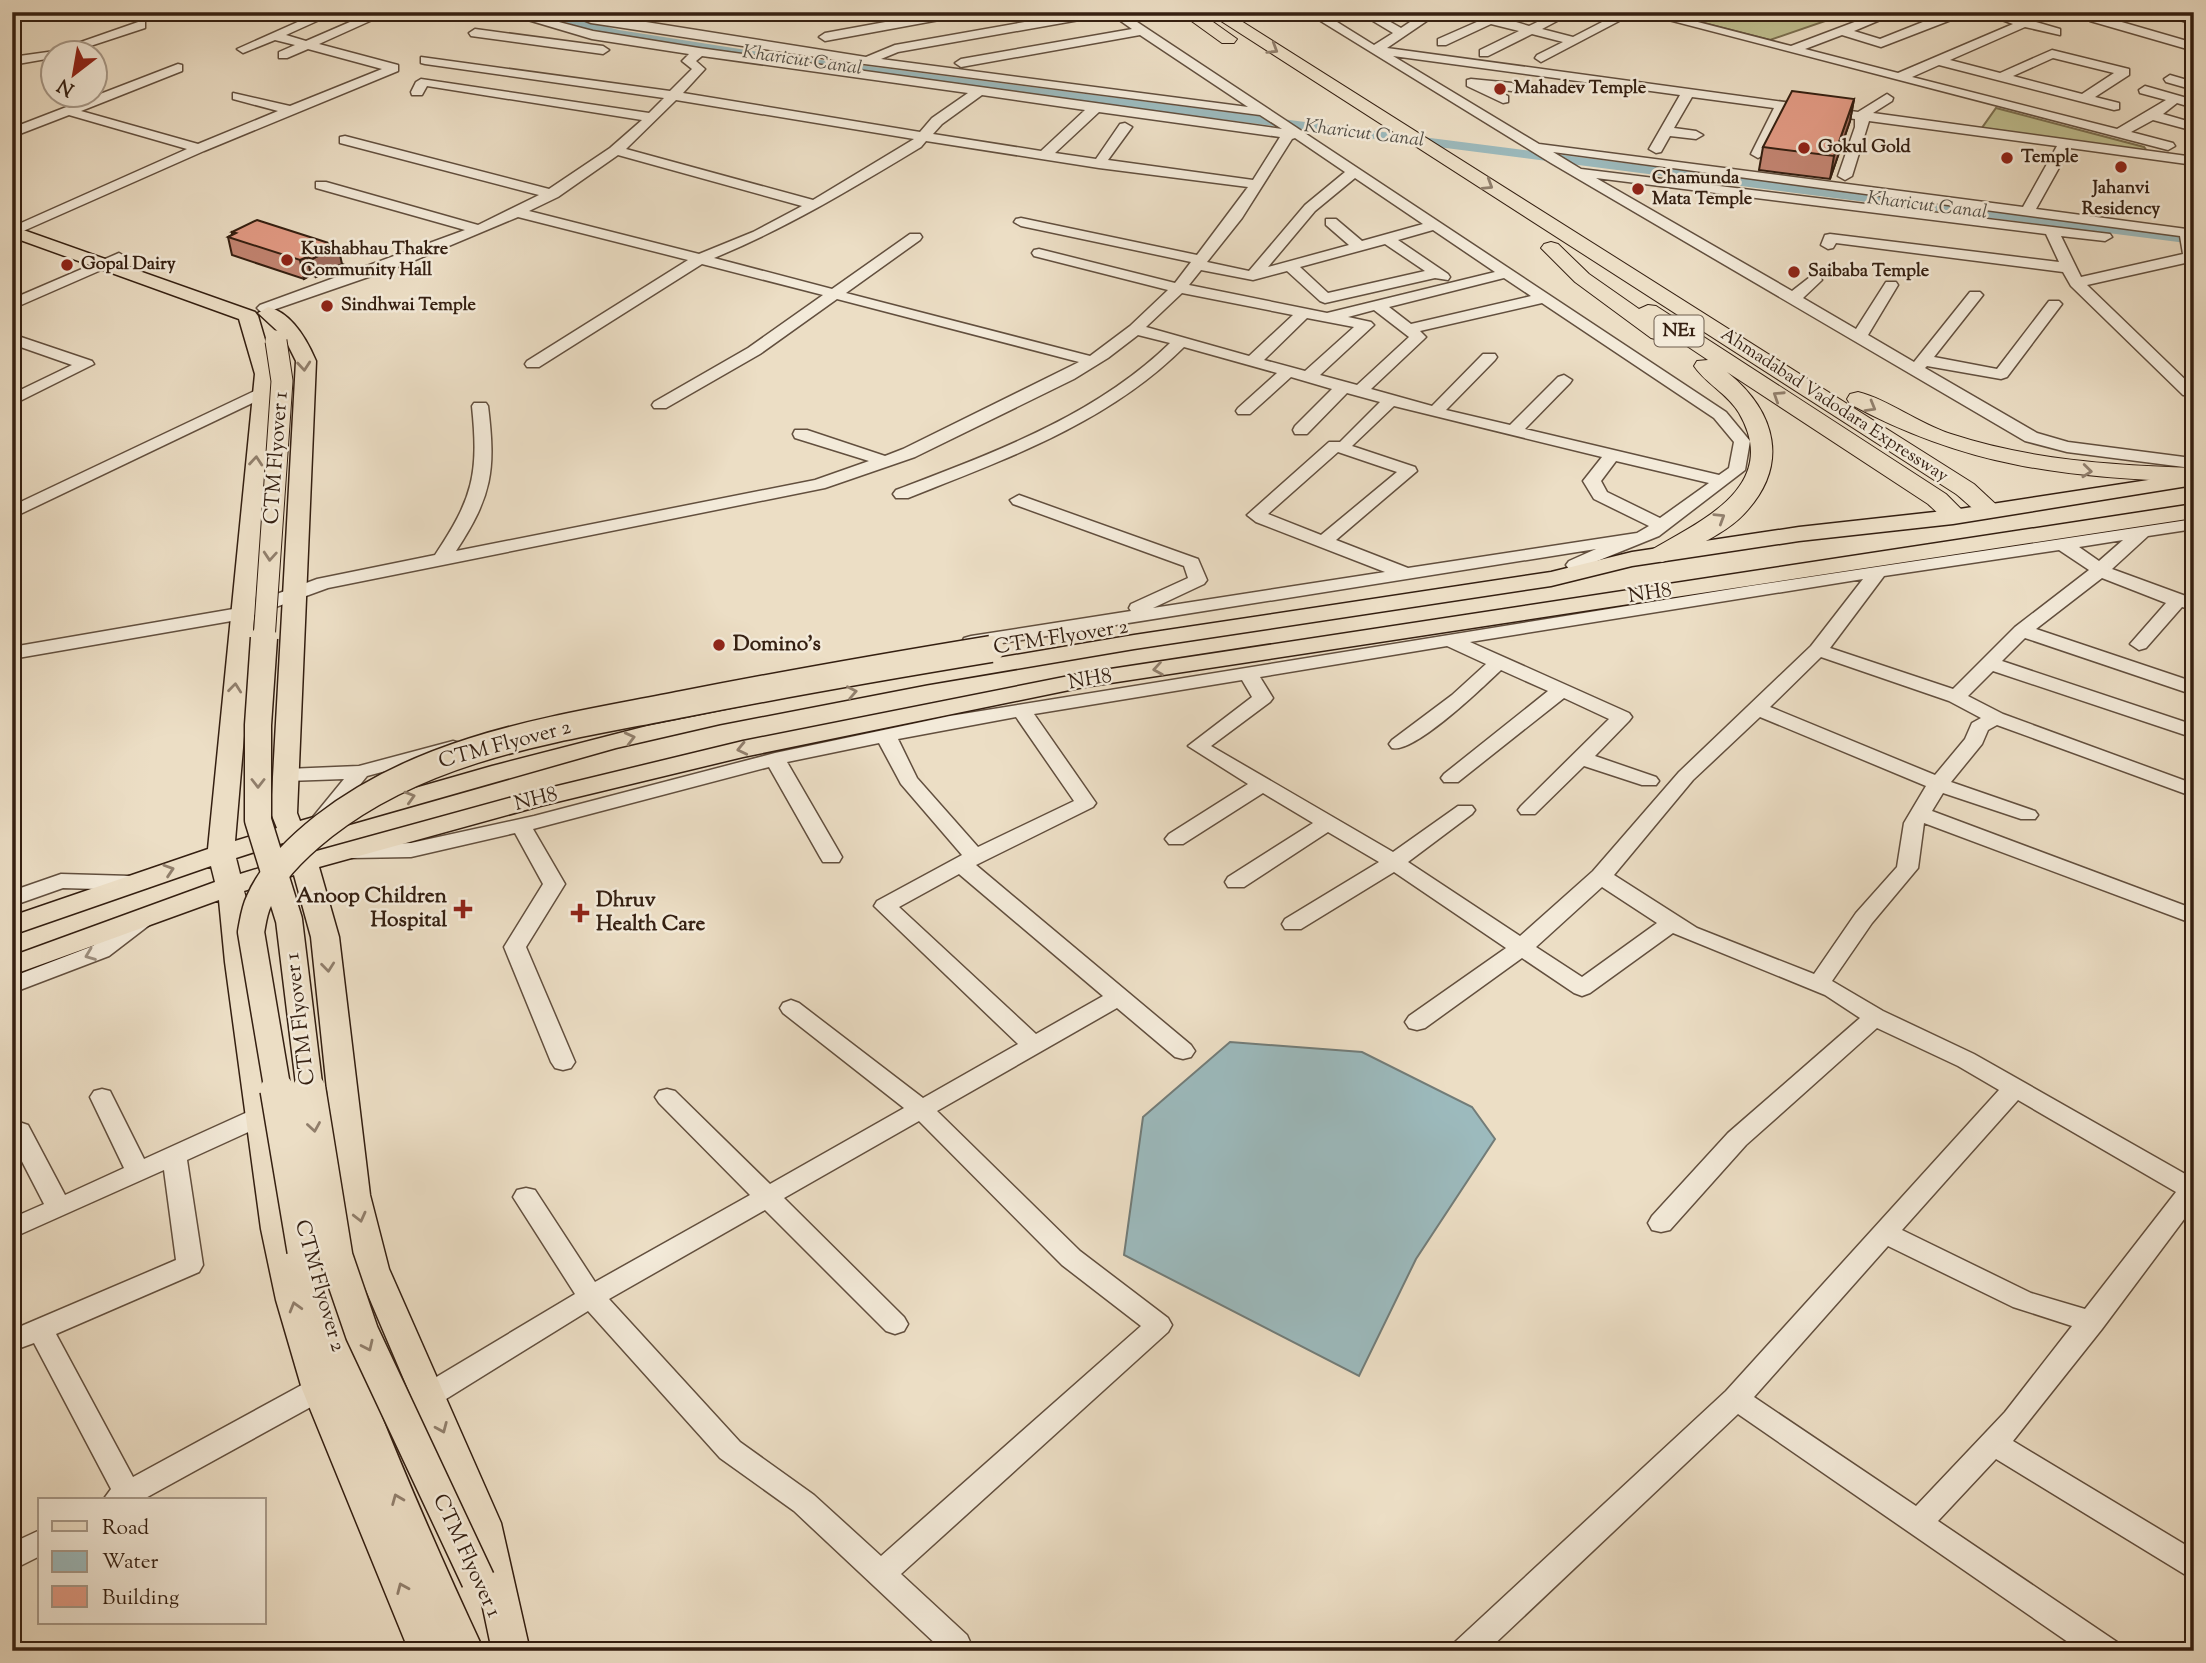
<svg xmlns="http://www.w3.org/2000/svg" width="2206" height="1663" font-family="'Sorts Mill Goudy',serif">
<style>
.green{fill:#bfbf90;stroke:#7a6f50;stroke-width:2}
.water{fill:#9cbabd;stroke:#727c78;stroke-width:2}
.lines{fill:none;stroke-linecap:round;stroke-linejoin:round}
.canal{fill:#9cbabd;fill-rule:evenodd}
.minor-casing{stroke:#624f3e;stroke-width:3}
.major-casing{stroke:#341f11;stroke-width:3}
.highway-casing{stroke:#341f11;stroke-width:2}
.minor{fill:#f3ead9;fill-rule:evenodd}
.major{fill:#ecdec5;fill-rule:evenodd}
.highway{fill:#ecdec5;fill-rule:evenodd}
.major-bridge-far2-casing{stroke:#341f11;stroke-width:23;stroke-linecap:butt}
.major-bridge-far1-casing{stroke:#341f11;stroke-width:29;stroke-linecap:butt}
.major-bridge-casing{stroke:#341f11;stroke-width:36;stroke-linecap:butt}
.major-bridge-far2{stroke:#ecdec5;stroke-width:21}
.major-bridge-far1{stroke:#ecdec5;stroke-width:26}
.major-bridge{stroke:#ecdec5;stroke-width:33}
.wall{fill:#c38572;stroke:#341f11;stroke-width:2}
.shaded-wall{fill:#9f6c5d;stroke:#341f11;stroke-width:2}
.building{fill:#e39b85;stroke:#341f11;stroke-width:2}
.oneway{stroke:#907e6b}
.oneway2{stroke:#9d8f7f}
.poi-dot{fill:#8f2418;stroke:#f3ead9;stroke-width:2.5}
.labels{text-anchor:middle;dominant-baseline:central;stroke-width:5;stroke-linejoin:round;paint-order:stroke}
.far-poi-label{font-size:18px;font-weight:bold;fill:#341f11;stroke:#f3ead9;text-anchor:start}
.far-street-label{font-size:18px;fill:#341f11;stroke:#f3ead9}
.far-water-label{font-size:19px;font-style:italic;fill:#534e45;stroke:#f3ead9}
.shield{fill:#f3ead9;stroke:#6d5c4d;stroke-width:2}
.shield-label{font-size:19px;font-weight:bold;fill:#341f11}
.street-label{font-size:21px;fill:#341f11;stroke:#f3ead9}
.poi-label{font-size:21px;font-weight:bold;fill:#341f11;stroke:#f3ead9;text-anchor:start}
</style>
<rect width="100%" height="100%" fill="#ecdec5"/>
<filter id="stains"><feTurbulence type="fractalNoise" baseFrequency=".00286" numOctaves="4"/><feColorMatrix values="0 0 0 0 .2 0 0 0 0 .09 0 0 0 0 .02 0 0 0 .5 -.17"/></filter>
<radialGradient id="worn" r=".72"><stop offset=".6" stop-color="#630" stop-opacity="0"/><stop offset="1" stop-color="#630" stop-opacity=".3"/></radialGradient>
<g class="green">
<path d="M1661,12H1817L1834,18L1770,40Z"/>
<path d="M1996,108L2144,147L2147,151L1979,132Z"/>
</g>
<path class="water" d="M1230,1042L1362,1052L1472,1107L1495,1139L1416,1259L1359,1376L1124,1255L1143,1117Z"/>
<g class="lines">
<path class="canal" d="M531,12H551L619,30L759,52L2194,236V244L759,60L618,38Z"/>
<defs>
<g id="minor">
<path d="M320,12H337L286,35L306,41L373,12H390L319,44L398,65V71L204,151L12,236V227L187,149L69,115L12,137V128L178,64L182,65V71L81,111L198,144L278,111L233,99V93L290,106L382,69L308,49L287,58H279V52L295,45L275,40L243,53L237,49Z"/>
<path d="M501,12H521L593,31L699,48L1282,129L1260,115L849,62L591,23L564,12H583L866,57L895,45L1081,12H1108L1102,16L898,52L881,59L1248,107L1140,35L961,67L955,63L961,59L1132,29L1108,12H1122L1726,412L1750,441L1745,470L1659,536L1575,570L1569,569L1566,565L1569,561L1596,549L971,648L964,646L962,642L964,638L971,636L1131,611L1129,608L1131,604L1188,578L1184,566L1013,504L1010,500L1019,495L1198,559L1207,580L1204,584L1153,608L1385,572L1256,522L1247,515L1329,442H1340L1380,402L1347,393L1307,434H1295L1293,430L1295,426L1332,389L1291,377L1250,414H1238L1236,411L1238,408L1277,373L1184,347C1108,423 1006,459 908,498H896L893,494L896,490C992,453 1094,417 1170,343L1138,335L1108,358L1074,379L915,457L825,488L328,588L243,619L12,659V647L239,608L317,579L435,555C473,498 479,474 472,406L474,403H486L488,406C496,471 492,496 456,551L815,480L869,461L795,438L793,434L795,430H807L885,456L903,449L1079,362L837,299L760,354L666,408H654L652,405L654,402L748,348L823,295L702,264L539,367H527L525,364L527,361L688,260L518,217L406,264L270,311H260L257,308L260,305L465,230L316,188V182H326L478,225L539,195L340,143V137L345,136L549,189L610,148L642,120L427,86L422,95H412L411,92L416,82L421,79L649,113L664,98L425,64L421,63V57L670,91L692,69L682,61L689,54L592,39ZM702,56L968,93L932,118L920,132L683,93L705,69L696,61ZM982,95L1085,110L1041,151L933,134L942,124ZM676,100L914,139L813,200L626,149ZM1099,112L1280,137L1253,180L1108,160L1132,127L1125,123L1120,124L1096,159L1055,153ZM1295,138L1345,172L1305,205L1249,271L1207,262L1242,218L1292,139ZM926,141L1099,168L1248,187L1197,255L1021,218L1016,219L1014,222L1021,226L1191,262L1175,283L1039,249L1034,250L1032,253L1034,256L1168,290L1130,326L1090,356L846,293L920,240L922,237L920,234H910L832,289L714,258C787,228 853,188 921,147ZM618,155L802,206L753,232L699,254L529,211L558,197ZM1355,178L1423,224L1362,241L1336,219H1326V225L1349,245L1268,267L1315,211ZM1433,230L1495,272L1327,313L1189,285L1201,270L1253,280L1287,271L1320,301L1325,303L1435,278L1448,280L1450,277L1448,274L1398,240ZM1385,244L1425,271L1328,293L1300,267ZM1504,278L1531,296L1411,324L1389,307ZM1182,293L1293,315L1249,356L1146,327ZM1542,303L1714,418L1734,442L1729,468L1719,475L1525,429L1570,383L1572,380L1564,375L1558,377L1510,425L1446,410L1495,360L1497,357L1495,354H1483L1432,406L1371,389L1423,340L1426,337L1420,331ZM1374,310L1409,337L1357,385L1320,375L1374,325L1371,322L1348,317ZM1307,318L1354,327L1305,371L1264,360ZM1394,406L1602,457L1583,481L1594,499L1649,526L1637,533L1408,568L1336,540L1417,471L1415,467L1352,446ZM1338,452L1397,472L1321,535L1268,514ZM1616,461L1709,483L1660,518L1607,492L1601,481Z"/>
<path d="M940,12H967L961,16L825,41L819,37L825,33Z"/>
<path d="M1306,12H1321L1374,45L1393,33L1358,12H1373L1401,28L1425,12H1440L1387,48L1858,112L1887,94L1893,98L1892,101L1873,113L2194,157V165L2070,148L2036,209L2194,230V261L2087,285L2194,388V396L2183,395L2071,286L2063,272L1836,243L1833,248L1828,249L1821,245L1825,235L1830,234L2059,262L2046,234L1596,178L1792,291L1810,277H1820L1822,280L1803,298L1856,329L1886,282H1896L1898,285L1868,335L1914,362L1970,292H1980L1983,295L1934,357L1997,369L2049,301H2059L2062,304L2007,377L2001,379L1927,366L1925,368L2037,433L2068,442L2184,457L2192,462L2184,467L2067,452L2025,441L1551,163ZM1393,56L1680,95L1649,149L1656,153L1661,152L1670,136L1696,139L1703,135L1696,131L1674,128L1692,97L1774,108L1751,154L1758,158L1765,154L1786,110L1855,119V127L1838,176L1845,180L1852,176L1869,121L2057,146L2023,207L1539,144ZM1553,152L2180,236L2183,254L2081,277L2061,236L2105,241L2112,237L2110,234L1581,169Z"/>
<path d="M1451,12L1493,15L1529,26L1558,12H1574L1542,29L1573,37L1604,21L1579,12H1600L1621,20L1541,62L1535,58L1537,55L1563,42L1532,34L1488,56H1480V50L1519,31L1491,24L1446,45H1438V39L1479,21Z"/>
<path d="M1638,12H1659L1791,46L1881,12H1899L1854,31L1880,39L1943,14H1951V20L1881,47L1842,35L1805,49L1898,73L2013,24L1980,12H2000L2024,19L2039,12H2056L2036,22L2060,29V35L2025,27L1950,60L2000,73L2052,50L2129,69V75L2095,97L2119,103V109L2114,110L1939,65L1912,77L2117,129L2166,100L2140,93L2139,90L2145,86L2194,100V108L2177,103L2163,114L2194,123V131L2153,120L2131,132L2173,143L2175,146L2168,150ZM2053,58L2114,73L2082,94L2013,76Z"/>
<path d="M2159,12H2178L2194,17V25Z"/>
<path d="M2094,14L2194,43V51L2090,21V15Z"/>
<path d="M141,21L145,22V28L72,52H52V58L12,65V57L55,51Z"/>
<path d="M475,29L603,46L609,50L603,54L471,36L469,33Z"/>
<path d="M2170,75L2194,82V90L2166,82L2164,79Z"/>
<path d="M1471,79L1512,83L1518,87L1512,91L1493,89L1508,96V102L1503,103L1467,86V80Z"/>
<path d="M119,253L126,257L124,260L12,309V299Z"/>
<path d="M12,334L92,361L94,364L12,405V394L72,365L12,344Z"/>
<path d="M263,387L271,392L269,395L12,518V506Z"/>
<path d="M2194,519V529L2148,536L2112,569L2194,599V610L2182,607L2146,648L2139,650L2130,644L2166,603L2102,578L2036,629L2194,682V695L2025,638L2002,661L2194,725V738L1993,671L1968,696L2003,714L2194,784V797L1997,725L1988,730L1982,744L1951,782L2035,811L2038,815L2035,819H2021L1943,793L1932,811L2194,909V924L1924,823L1918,868L1872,923L1832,981L1883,1011L1974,1054L2194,1179V1206L2102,1329L2013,1441L2194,1550V1577L2184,1574L1996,1459L1938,1521L2117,1642L2121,1651H2081L1738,1414L1487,1651H1451L1455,1642L1726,1391L1999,1090L1958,1066L1877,1028L1746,1145L1670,1230L1661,1232L1652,1230L1648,1223L1652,1216L1728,1133L1860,1018L1825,995L1673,933L1590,993L1582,996L1574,993L1522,958L1425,1028L1417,1030L1409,1028L1405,1022L1409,1016L1506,948L1394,872L1301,929H1285L1282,924L1285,919L1379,862L1328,832L1244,887H1228L1225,882L1228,877L1313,823L1263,793L1183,844H1169L1165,839L1169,834L1248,784L1188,746L1252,697L1242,680L1034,714L1096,803L1093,807L976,865L1191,1045L1195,1051L1191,1057L1183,1059L1175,1057L1117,1008L937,1111L1080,1251L1168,1318L1172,1325L1168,1332L901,1574L967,1635L971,1644L968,1651H937L939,1647L794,1511L720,1458L588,1311L438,1404L428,1407L418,1404L414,1396L418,1388L575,1294L513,1197L517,1190L526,1188L535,1190L595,1282L750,1195L659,1103L655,1097L659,1091L667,1089L675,1091L770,1184L904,1108L783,1013L780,1008L783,1003L791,1000L799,1003L923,1098L1018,1044L874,906L877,901L962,855L901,784L879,743L787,762L842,857L839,862H823L820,857L769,767L533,829L565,884L526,947L575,1062L571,1068L563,1070L555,1068L551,1062L504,947L543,884L515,833L411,857L351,858L343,856L340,851L343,846L411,843L534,816L775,753L950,716L1750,586ZM2123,540L2099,561L2079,547ZM2059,550L2089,570L2015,627L1953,689L1830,648L1884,576ZM1863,579L1811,646L1679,772L1593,871L1520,936L1408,862L1472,814L1475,810L1472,806H1458L1393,852L1211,746L1270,702L1273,698L1260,677L1447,646L1486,664L1452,695L1392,740L1389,744L1392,748C1414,754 1483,687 1501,670L1548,691L1444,774L1441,778L1444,782H1458L1564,698L1609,719L1521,806L1518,810L1521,814H1535L1584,766L1642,785H1656L1659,781L1656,777L1595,756L1629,721L1632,717L1629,713L1470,642ZM1821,657L1949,701L1981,718L1972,723L1965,739L1935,775L1770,707ZM1016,717L1074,801L978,847L917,778L898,739ZM1760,717L1926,786L1904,823L1897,867L1856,913L1814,974L1697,928L1614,875L1693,780ZM959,874L1103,996L1036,1034L899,907ZM1602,887L1657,923L1582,977L1536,947ZM2018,1100L2176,1192L2085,1309L2031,1293L1902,1230ZM919,1121L1062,1265L1141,1326L881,1556L814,1495L740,1442L609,1299L765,1210L886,1331L895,1334L904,1331L908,1324L904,1317L784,1198ZM1888,1246L2013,1307L2072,1326L2005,1412L1916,1506L1754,1397Z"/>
<path d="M453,741L460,743L463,747L460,751L367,776L325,828H311L308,823L344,779L287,781L280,779L277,775L280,771L287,769L359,766Z"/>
<path d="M61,874L131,876L139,878L142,883L139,888L131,890L63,888L12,906V891Z"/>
<path d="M144,911L152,913L155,918L152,923L109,956L12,993V977L93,946L136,913Z"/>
<path d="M102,1089L110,1091L144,1159L252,1110L261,1107L270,1110L273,1116L270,1122L187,1160L203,1265L199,1272L56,1334L133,1477L309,1381L319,1378L329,1381L333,1389L329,1397L142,1500H103L111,1489L34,1343L12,1351V1330L176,1260L164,1170L12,1238V1218L44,1204L12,1142V1124L19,1122L28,1125L65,1195L124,1168L90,1097L94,1091Z"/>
<path d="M40,1530V1556L12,1570V1543Z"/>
</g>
<path id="major" d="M12,226L255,312L258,316L275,374L235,841L277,828L271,813L296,361L284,337L258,313L268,307C292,313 307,340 316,361L297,813L300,821L492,766L647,726L927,670L1134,635L1551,572L1632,552L1799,527L1953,510L2194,473V485L1953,524L1799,541L1632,566L1551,586L1134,649L927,684L720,724L616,748L306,836L313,852L524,794L743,741L1084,673L2194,504V518L1084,687L743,757L540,806L319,867L339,937L370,1195L389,1269L501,1523L530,1651H492L465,1523L357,1269L338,1195L311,937L294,875L244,891L250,912L253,962L296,1242L304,1239L315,1242L320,1251C367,1388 423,1520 484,1651H409L302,1389L276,1300L261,1229L225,962L219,900L12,975V956L215,882L211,866L12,935V916L208,849L255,374L239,319L12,237ZM283,843L289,859L240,874L236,858Z"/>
<g id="highway">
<path d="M1179,12H1199L1237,39L1234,43H1222Z"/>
<path d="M1207,12H1227L1974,484L2002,510L1999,515C1980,520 1970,505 1956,494Z"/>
<path d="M1551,242L1558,244L1589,274L1639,309L1648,305L1656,306L1946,494L1968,516L1965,521C1948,525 1940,515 1928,504L1727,372C1777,412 1790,466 1744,514C1725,534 1695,546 1671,559L1662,562L1653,559L1649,554L1653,549C1703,520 1781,485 1739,413C1727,393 1706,384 1694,366L1697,361L1708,360L1669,334L1659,340L1651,338L1575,282L1541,248L1544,244Z"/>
<path d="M1858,392C1887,399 1920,424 1951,434C2030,460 2111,465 2194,468V482C2063,477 1967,467 1850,404L1847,399L1850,394Z"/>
</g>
</defs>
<use href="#minor" class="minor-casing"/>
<use href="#major" class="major-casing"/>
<use href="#highway" class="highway-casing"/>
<use href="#minor" class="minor"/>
<use href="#major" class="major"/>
<use href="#highway" class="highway"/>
<defs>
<path id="major-bridge-far2" d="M264,640L282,381L276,341"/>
<g id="major-bridge-far1">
<path d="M264,638L258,725V820L289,920L310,1092"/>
<path d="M278,1092L251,932C253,922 254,911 259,901C271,872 300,845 324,826C428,745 558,729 683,704C785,684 888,666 991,649"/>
</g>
<g id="major-bridge">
<path d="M277,1090L304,1251"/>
<path d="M309,1090L336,1257L362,1333L478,1580"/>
</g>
</defs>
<use href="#major-bridge-far2" class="major-bridge-far2-casing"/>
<use href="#major-bridge-far1" class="major-bridge-far1-casing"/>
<use href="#major-bridge" class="major-bridge-casing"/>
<use href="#major-bridge-far2" class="major-bridge-far2"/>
<use href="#major-bridge-far1" class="major-bridge-far1"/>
<use href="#major-bridge" class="major-bridge"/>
</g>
<g class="wall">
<path d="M1854,99L1850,121L1830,179L1759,170L1763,147Z"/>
<path d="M232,232L342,264L316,277L311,275L304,279L232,255L228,237L232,235Z"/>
</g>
<g class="shaded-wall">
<path d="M1854,99L1850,121L1830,179L1834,156Z"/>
<path d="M338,246L342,264L316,277L312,259Z"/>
<path d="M307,257L311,275L304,279L300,260Z"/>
</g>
<g class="building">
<path d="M1792,91L1854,99L1834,156L1763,147Z"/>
<path d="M257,220L338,246L312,259L307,257L300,260L228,237L236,233L232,232Z"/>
</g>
<defs><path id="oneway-chevron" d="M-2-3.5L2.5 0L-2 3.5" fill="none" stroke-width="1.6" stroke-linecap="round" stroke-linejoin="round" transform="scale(1.75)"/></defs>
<g class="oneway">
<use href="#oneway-chevron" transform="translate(1273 49) rotate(32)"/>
<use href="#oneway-chevron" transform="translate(1488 185) rotate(32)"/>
<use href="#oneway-chevron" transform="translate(304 366) rotate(85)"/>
<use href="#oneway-chevron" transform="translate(1778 396) rotate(-147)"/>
<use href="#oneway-chevron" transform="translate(1871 407) rotate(30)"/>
<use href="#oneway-chevron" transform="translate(256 461) rotate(-85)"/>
<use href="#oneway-chevron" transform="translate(2087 471) rotate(6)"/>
<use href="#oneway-chevron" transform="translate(1720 518) rotate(-32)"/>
<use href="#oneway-chevron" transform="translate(270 556) rotate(94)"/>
<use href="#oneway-chevron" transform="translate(1158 669) rotate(171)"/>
<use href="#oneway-chevron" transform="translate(235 688) rotate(-84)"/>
<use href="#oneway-chevron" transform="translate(852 692) rotate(-11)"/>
<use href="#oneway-chevron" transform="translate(630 738) rotate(-14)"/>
<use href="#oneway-chevron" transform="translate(742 749) rotate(167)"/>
<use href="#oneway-chevron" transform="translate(258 783) rotate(90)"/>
<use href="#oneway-chevron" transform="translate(410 797) rotate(-16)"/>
<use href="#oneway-chevron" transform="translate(169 870) rotate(-18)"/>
<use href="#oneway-chevron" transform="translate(328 967) rotate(84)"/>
<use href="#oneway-chevron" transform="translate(314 1127) rotate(81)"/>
<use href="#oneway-chevron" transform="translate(360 1217) rotate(76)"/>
<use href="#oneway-chevron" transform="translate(295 1307) rotate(-106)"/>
<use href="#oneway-chevron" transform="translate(368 1346) rotate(65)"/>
<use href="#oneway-chevron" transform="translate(442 1428) rotate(67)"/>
<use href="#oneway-chevron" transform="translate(397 1499) rotate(-112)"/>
<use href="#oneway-chevron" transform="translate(402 1588) rotate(-113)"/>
</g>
<use class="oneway2" href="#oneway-chevron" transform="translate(90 955) rotate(159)"/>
<g class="poi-dot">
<circle cx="1500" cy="89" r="7"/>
<circle cx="1804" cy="148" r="7"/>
<circle cx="2007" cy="158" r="7"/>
<circle cx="2121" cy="167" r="7"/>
<circle cx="1638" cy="189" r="7"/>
<circle cx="287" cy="260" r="7"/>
<circle cx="67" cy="265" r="7"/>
<circle cx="1794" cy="272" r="7"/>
<circle cx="327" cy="306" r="7"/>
<circle cx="719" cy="645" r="7"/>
<path d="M459.5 898.5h7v7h7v7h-7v7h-7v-7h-7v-7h7z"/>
<path d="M576.5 902.5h7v7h7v7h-7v7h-7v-7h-7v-7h7z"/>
</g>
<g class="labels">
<g class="far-poi-label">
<text x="1514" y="89">Mahadev Temple</text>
<text x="1818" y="148">Gokul Gold</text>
<text x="2021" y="158">Temple</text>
<text x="1652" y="179">Chamunda<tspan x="1652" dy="21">Mata Temple</tspan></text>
<text x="2121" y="189" text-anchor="middle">Jahanvi<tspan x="2121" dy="21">Residency</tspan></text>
<text x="301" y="250">Kushabhau Thakre<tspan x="301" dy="21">Community Hall</tspan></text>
<text x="81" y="265">Gopal Dairy</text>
<text x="1808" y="272">Saibaba Temple</text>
<text x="341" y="306">Sindhwai Temple</text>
</g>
<g class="far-street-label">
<text transform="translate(1834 406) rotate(33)">Ahmadabad Vadodara Expressway</text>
</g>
<g class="far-water-label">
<text transform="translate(802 61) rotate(8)">Kharicut Canal</text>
<text transform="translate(1364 134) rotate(7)">Kharicut Canal</text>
<text transform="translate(1927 206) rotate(7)">Kharicut Canal</text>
</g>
<rect class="shield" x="1654.5" y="315.5" width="49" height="31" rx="5"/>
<g class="shield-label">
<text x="1679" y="331">NE1</text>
</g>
<g class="street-label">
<text transform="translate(277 458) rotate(-86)">CTM Flyover 1</text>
<text transform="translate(1650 594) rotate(-9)">NH8</text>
<text transform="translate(1061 638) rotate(-9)">CTM Flyover 2</text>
<text transform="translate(1090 680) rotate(-10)">NH8</text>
<text transform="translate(505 745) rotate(-15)">CTM Flyover 2</text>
<text transform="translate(536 800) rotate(-14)">NH8</text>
<text transform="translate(301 1019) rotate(-97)">CTM Flyover 1</text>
<text transform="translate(319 1286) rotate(74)">CTM Flyover 2</text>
<text transform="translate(466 1556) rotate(65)">CTM Flyover 1</text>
</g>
<g class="poi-label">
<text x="733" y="645">Domino's</text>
<text x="447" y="897" text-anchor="end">Anoop Children<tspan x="447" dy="24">Hospital</tspan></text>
<text x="596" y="901">Dhruv<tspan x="596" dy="24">Health Care</tspan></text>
</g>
</g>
<rect width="2206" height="1663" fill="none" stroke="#ecdec5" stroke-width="42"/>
<rect x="14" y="14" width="2178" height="1635" fill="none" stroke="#341f11" stroke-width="3.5"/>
<rect x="21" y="21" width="2164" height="1621" fill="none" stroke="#341f11" stroke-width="2"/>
<rect x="38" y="1498" width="228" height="126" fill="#f3ead9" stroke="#a79989" stroke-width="2"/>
<rect x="52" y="1521" width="35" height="10" fill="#ecdec5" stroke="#a79989" stroke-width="2"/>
<text x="102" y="1534" font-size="21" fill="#341f11">Road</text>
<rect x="52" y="1551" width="35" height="21" fill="#9cbabd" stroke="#a79989" stroke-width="2"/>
<text x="102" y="1568" font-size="21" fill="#341f11">Water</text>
<rect x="52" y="1586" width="35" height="21" fill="#e39b85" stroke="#a79989" stroke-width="2"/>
<text x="102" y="1604" font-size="21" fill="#341f11">Building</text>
<g transform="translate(74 74) rotate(211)"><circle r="33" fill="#f3ead9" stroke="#a79989" stroke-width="2"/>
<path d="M0-5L12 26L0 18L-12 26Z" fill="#8f2418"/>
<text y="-10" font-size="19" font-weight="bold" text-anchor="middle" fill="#341f11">N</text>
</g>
<rect width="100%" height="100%" filter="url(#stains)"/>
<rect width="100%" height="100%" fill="url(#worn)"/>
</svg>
